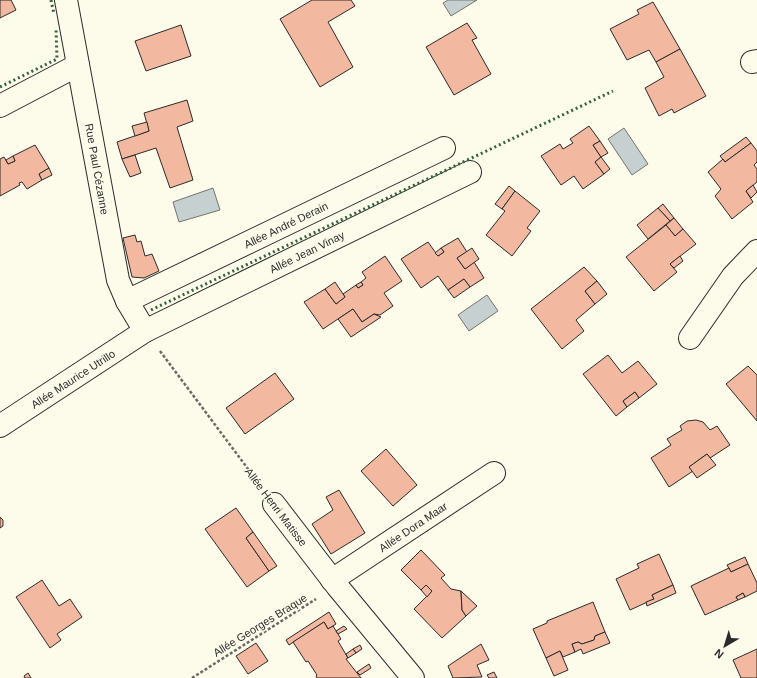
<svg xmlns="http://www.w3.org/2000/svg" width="757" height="678" font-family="Helvetica,sans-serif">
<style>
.water{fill:#c7d0d0;stroke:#74746e}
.building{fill:#f2b8a0;stroke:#2b2b2b}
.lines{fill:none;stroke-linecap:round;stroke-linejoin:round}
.minor-casing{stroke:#2b2b2b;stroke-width:24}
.path{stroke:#6a6964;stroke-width:2.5;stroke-dasharray:3 2;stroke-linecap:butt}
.minor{stroke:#fdfbea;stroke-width:22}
.hedge{stroke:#34623c;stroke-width:3;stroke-dasharray:2 3;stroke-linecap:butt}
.labels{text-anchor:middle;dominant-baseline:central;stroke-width:3;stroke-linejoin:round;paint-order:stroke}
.street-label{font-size:11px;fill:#2b2b2b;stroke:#fdfbea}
</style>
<rect width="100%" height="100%" fill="#fdfbea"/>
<g class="water">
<path d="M448,0H477L451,16L443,3Z"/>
<path d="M624,128L648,164L632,175L608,139Z"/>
<path d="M213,188L220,210L179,222L173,202Z"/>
<path d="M487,295L498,311L469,331L458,315Z"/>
</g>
<g class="building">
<path d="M0,0H11L16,10L0,18Z"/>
<path d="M312,0H351L355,6L328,22L353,67L320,87L280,19Z"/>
<path d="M653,2L680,49L656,62L649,50L627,60L610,29L639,14L637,10Z"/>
<path d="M467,23L477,38L472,40L491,74L454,95L426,47Z"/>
<path d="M181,25L191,56L146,71L135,41Z"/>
<path d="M680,49L706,96L674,113L672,109L659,116L645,88L664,77L656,62Z"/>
<path d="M187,100L193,121L177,127L193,180L170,188L156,148L122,159L117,142L149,131L144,113Z"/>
<path d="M147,122L149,131L135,136L132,126Z"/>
<path d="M589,126L600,141L593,145L601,157L595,162L604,174L583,189L574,176L561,185L541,156L560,144L563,149L573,143L570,139Z"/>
<path d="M746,137L751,143L725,162L720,156Z"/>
<path d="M600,141L608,153L601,157L593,145Z"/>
<path d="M751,143L757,151V162L754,165L757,169V182L746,191L753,202L732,219L715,196L721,189L708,172L723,159L725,162Z"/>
<path d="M35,145L49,168L39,174L42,180L27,189L22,182L19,183L20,185L0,196V159L4,157L8,164L15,161L13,156Z"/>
<path d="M135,155L141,173L130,177L122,159Z"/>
<path d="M13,156L15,161L8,164L6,160Z"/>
<path d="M601,157L610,169L604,174L595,162Z"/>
<path d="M49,168L52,175L42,180L39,174Z"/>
<path d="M753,185L757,192L751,198L746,191Z"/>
<path d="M509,186L515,191L502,209L495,204Z"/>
<path d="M515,191L540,211L527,228L531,231L512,256L486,235L505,211L502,209Z"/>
<path d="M663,204L674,218L670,221L658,208Z"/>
<path d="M658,208L670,221L648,239L637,225Z"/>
<path d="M674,218L683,229L675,236L666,225Z"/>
<path d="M666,225L675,236L683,229L696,244L670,264L677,272L654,291L626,257Z"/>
<path d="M135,235L137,242L141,241L145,256L152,254L159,271L144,278L132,277L123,238Z"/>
<path d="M458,238L467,252L457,258L465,269L474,262L484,278L470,287L464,279L448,290L438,276L421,288L401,259L428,242L438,256L444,252L441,248Z"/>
<path d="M441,248L444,252L438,256L435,253Z"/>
<path d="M472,248L479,259L465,269L457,258Z"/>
<path d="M385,256L402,281L384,293L393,306L380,315L374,314L362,322L353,309L323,329L304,302L325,289L336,304L345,297L343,294L356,285L358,288L363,285L361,282L366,278L362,272Z"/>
<path d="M680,256L683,261L674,268L670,264Z"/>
<path d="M584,267L597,281L585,291L595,304L576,320L584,331L562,349L531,309Z"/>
<path d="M464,279L470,287L454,298L448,290Z"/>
<path d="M597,281L607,294L595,304L585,291Z"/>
<path d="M335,282L345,297L336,304L325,289Z"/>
<path d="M361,282L363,285L358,288L356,285Z"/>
<path d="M353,309L362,322L374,314L381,317L351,337L338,319Z"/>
<path d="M608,355L622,373L638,361L657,384L639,398L635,392L623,401L627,407L616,416L583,374Z"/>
<path d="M748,366L757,375V421L726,384Z"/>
<path d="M275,373L294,399L245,434L226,408Z"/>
<path d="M635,392L639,398L627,407L623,401Z"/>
<path d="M696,420L703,422L710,430L717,426L730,445L710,458L707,454L689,467L693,471L669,487L651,458L671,445L667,439L682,430L680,426L687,421Z"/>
<path d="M386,449L417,485L393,506L361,471Z"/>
<path d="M707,454L716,465L697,478L689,467Z"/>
<path d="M339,490L365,533L331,554L312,524L333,510L326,497Z"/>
<path d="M236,508L253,532L246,538L269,571L247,587L205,529Z"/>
<path d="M0,517L3,520V526L0,528Z"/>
<path d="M253,532L277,566L269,571L246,538Z"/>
<path d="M421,550L445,575L441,578L451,589L461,591L462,610L466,616L442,638L414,609L432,591L426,585L421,590L401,570Z"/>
<path d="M659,554L673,585L652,595L654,599L630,610L616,579L639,568L637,564Z"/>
<path d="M745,557L748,564L731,572L727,565Z"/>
<path d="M748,564L757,583V591L745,597L743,593L736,597L738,600L705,615L691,586L729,568L731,572Z"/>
<path d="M42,580L59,606L70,599L82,617L57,634L61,640L50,648L16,597Z"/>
<path d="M426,585L432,591L427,597L421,590Z"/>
<path d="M673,585L676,593L647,606L646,602L654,599L652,595Z"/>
<path d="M461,591L477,606L466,616L462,610Z"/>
<path d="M743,593L745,597L738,600L736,597Z"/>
<path d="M593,602L605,632L595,636L594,640L582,644L578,642L572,644L575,652L563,657L560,651L546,658L533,629L547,623V621Z"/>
<path d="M329,612L336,624L328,629L324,622L289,645L286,640Z"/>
<path d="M324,622L328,629L333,626L341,639L338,641L348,658L346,659L361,678H317L316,676L317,675L308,661L306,662L293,642Z"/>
<path d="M344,626L347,629L338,634L336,631Z"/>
<path d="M605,632L610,643L583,654L581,649L575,652L572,644L578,642L582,644L594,640L595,636Z"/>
<path d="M256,643L268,661L248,674L236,656Z"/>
<path d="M481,644L489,660L477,665L482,677L453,678L448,666Z"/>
<path d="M360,645L362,649L356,653L353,649Z"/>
<path d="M353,649L356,653L348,658L346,654Z"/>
<path d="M757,649V678H741L733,660Z"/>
<path d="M560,651L568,670L554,676L546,658Z"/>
<path d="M369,664L371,668L360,675L357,672Z"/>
<path d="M494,672L497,678H489L487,675Z"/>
<path d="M28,673L31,678H25L24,676Z"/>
</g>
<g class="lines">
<defs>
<g id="minor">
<path d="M66,0L118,280L127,301L145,331"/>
<path d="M752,62L757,61"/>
<path d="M0,106L78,65"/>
<path d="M127,301L444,148"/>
<path d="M690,338L733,276L757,251"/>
<path d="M0,426L145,331L470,172"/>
<path d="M274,504L337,586L413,678"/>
<path d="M332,580L494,473"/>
</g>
</defs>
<use href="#minor" class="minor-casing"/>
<g class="path">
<path d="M160,351L260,485"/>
<path d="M192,678L316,599"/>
</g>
<use href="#minor" class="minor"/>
<g class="hedge">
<path d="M51,0L54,14"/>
<path d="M0,87L57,59L56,28"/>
<path d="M151,310L613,91"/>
</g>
</g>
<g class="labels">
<g class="street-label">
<text transform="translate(97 169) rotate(80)">Rue Paul Cézanne</text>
<text transform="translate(286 225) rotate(-26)">Allée André Derain</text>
<text transform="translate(307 252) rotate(-26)">Allée Jean Vinay</text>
<text transform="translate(73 379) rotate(-33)">Allée Maurice Utrillo</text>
<text transform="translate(276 507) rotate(53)">Allée Henri Matisse</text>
<text transform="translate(413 527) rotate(-34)">Allée Dora Maar</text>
<text transform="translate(260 625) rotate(-32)">Allée Georges Braque</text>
</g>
</g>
<g transform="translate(725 646) rotate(218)" stroke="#fdfbea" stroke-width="3" paint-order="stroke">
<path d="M0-3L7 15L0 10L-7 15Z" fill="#2b2b2b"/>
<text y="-6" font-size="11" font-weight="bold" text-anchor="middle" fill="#2b2b2b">N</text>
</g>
</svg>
